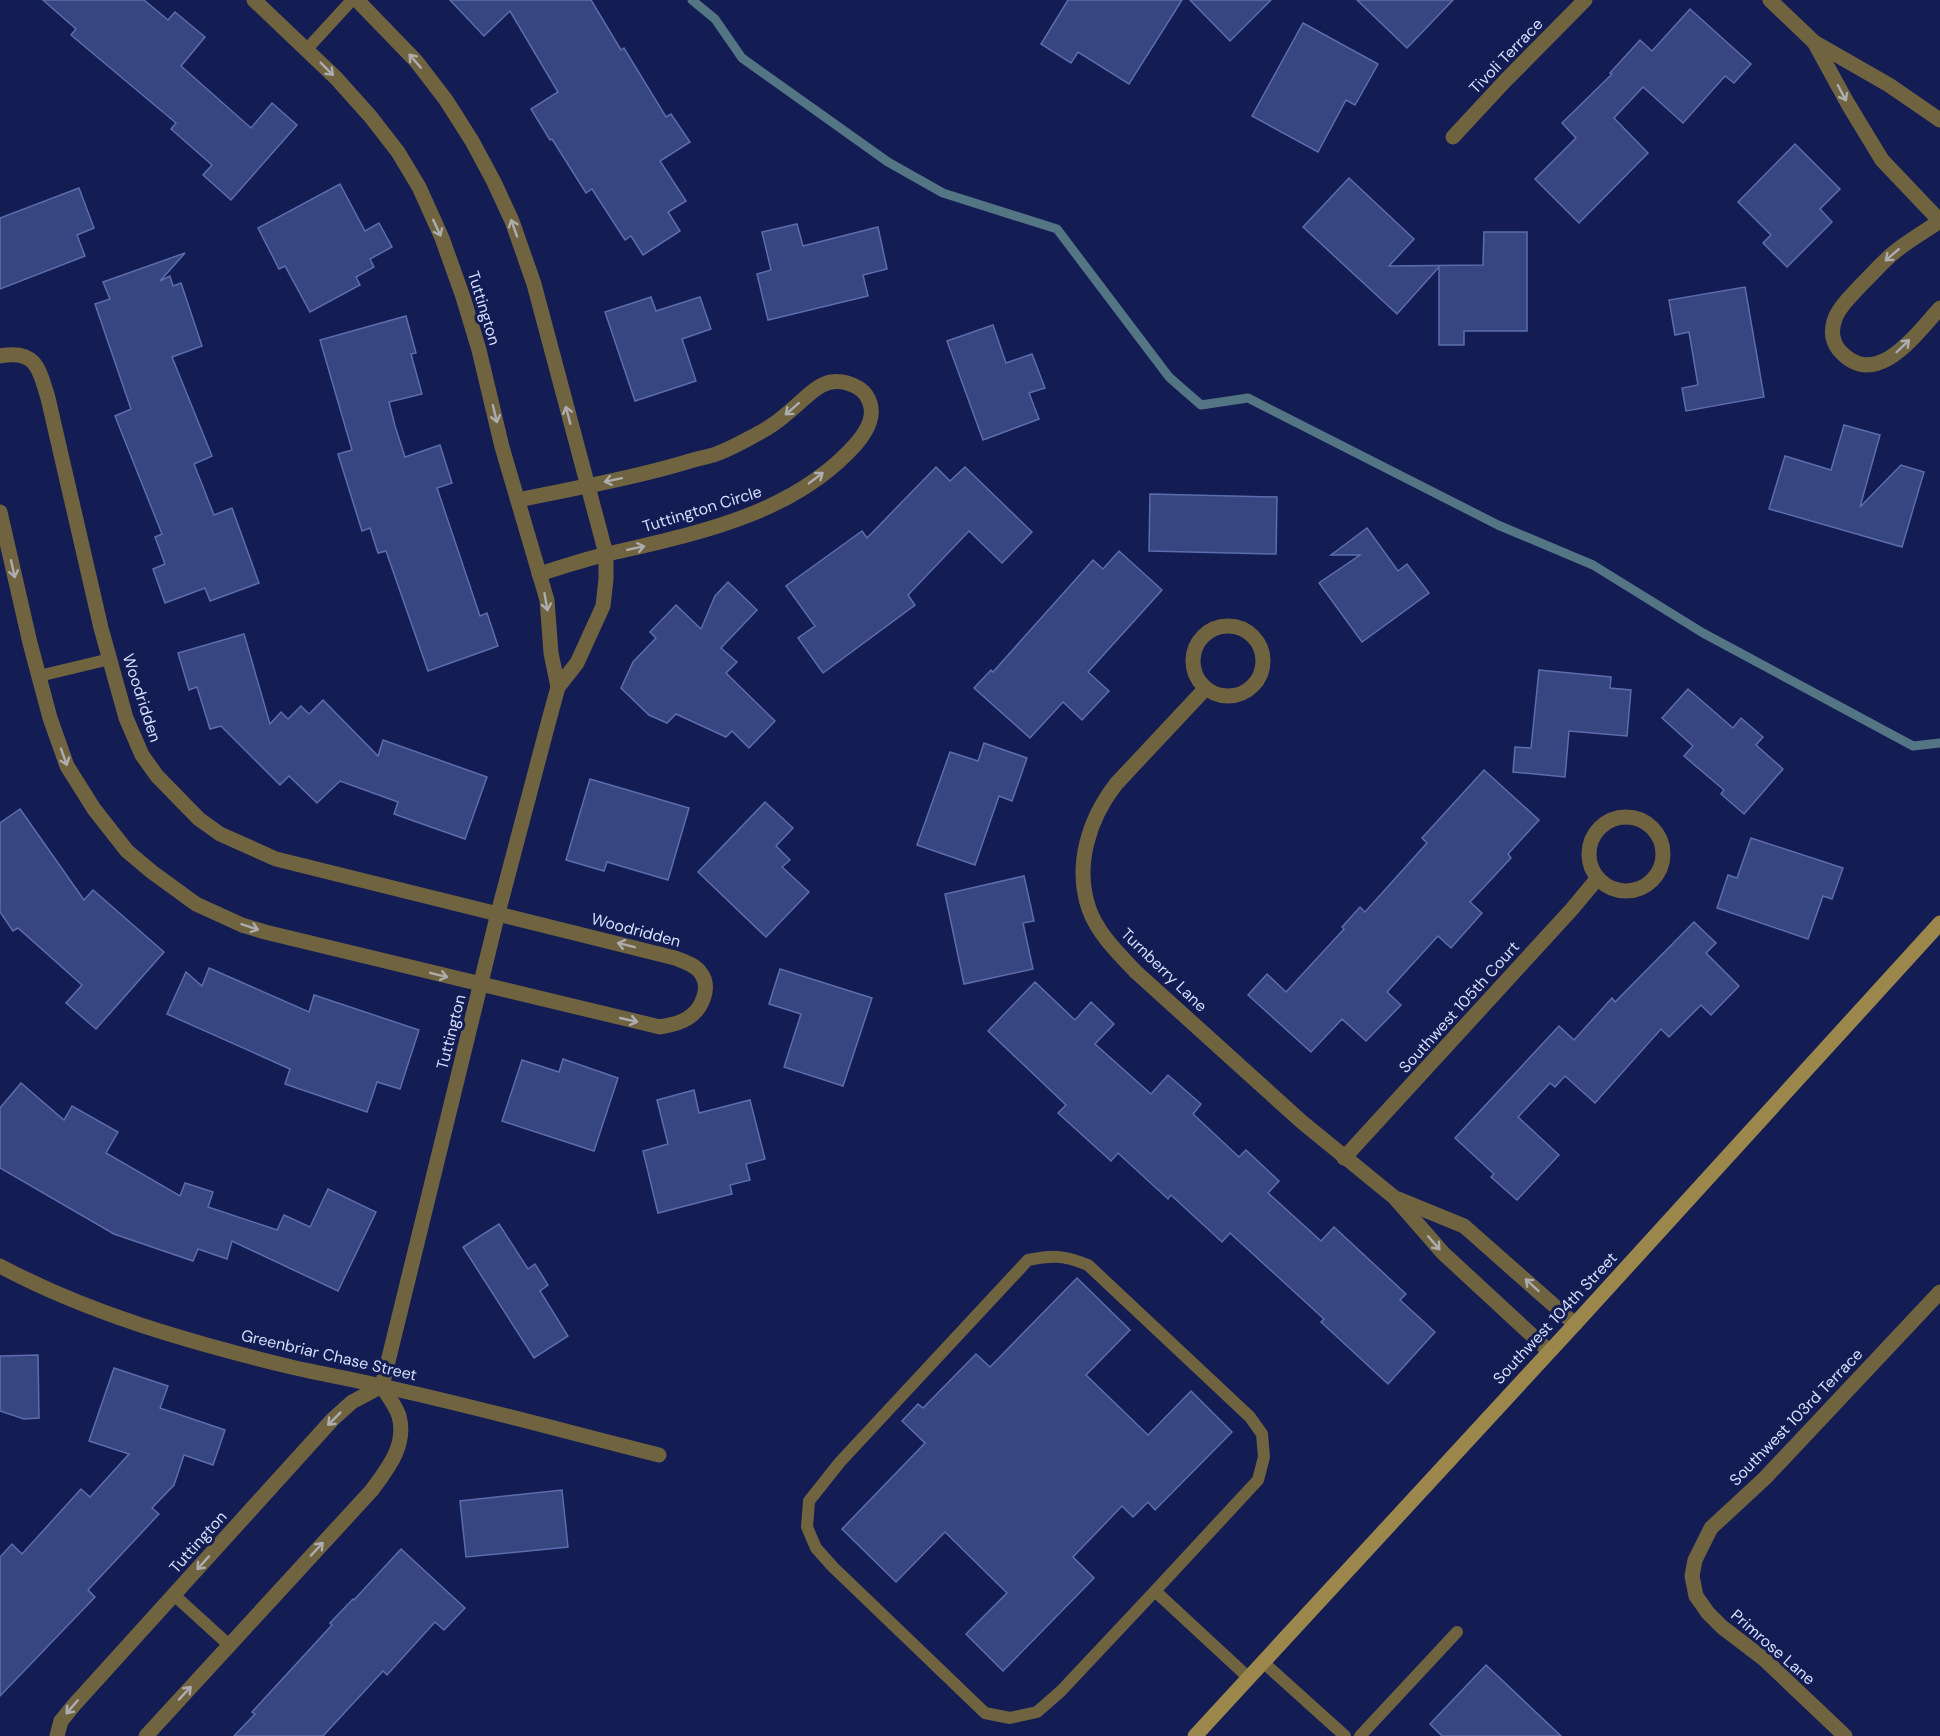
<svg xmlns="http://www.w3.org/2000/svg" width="1940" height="1736" font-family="'DM Sans',sans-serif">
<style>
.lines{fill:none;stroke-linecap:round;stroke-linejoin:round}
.stream{stroke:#547583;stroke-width:9}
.building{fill:#374581;stroke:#5c6dad;stroke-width:1.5}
.service{stroke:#70633f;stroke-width:12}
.minor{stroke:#70633f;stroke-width:15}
.tertiary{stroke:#70633f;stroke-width:15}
.secondary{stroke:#9b874b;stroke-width:15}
.oneway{stroke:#adadb0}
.labels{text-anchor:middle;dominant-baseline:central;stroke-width:6;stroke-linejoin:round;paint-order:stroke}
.street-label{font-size:16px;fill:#d6dffc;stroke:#141c54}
</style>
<rect width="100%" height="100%" fill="#141c54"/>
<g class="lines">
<path class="stream" d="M692,0L715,19L742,58L888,162L943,193L1057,229L1169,377L1201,405L1248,398L1498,525L1593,565L1703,633L1913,746L1940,743"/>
</g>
<g class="building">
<path d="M43,0H144L168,20L175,12L205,37L181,66L251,128L272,103L297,125L231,200L203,175L212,165L171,129L176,123L71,35L76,29Z"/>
<path d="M450,0H591L621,50L624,48L666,117L671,114L690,142L660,161L686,201L668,212L680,231L643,255L631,236L625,240L592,189L586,193L552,139L550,140L531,109L558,92L510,11L484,36Z"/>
<path d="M1068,0H1182L1129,84L1078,52L1071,63L1041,44Z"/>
<path d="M1190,0H1271L1230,41Z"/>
<path d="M1357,0H1453L1407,48Z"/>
<path d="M1690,9L1751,64L1734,83L1725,76L1683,123L1643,87L1614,118L1648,153L1579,223L1535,179L1576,138L1562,123L1612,74L1610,73L1640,40L1652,51Z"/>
<path d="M1303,23L1378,64L1355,105L1346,100L1318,152L1252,116Z"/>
<path d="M1795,144L1840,189L1820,209L1832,222L1787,267L1763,243L1771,235L1738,202Z"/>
<path d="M1349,178L1414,239L1389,266L1483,265L1484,232H1527V331H1464V345H1439V267L1397,314L1303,227Z"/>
<path d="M340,184L365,231L379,223L392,247L370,259L374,267L356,277L360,285L310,312L285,266L279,269L258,228Z"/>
<path d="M79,188L94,228L77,235L85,256L0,289V218Z"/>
<path d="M797,224L803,246L878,227L887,269L863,275L868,296L768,320L757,274L771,270L762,232Z"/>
<path d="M185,253L160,281L170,276L173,286L181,283L202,346L172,357L212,456L194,464L214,515L232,508L259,583L210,601L205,588L165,603L153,569L165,564L155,537L162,534L115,416L131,409L95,304L110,299L103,282Z"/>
<path d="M1745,287L1764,397L1686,411L1682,388L1698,385L1689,332L1675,335L1669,300Z"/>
<path d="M651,297L656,311L700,297L711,329L682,339L696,381L635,401L605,312Z"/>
<path d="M406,316L416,353L411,354L422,394L389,402L395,426L405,457L440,445L452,483L437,488L480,616L487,613L498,646L428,671L386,551L378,553L370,528L362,531L338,454L352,450L320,340Z"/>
<path d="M993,325L1006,363L1032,354L1045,388L1029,393L1039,419L983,440L947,341Z"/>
<path d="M1844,425L1880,435L1860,507L1901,465L1924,472L1902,547L1769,509L1785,456L1831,470Z"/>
<path d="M936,467L950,481L965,467L1032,532L1002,563L969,531L908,595L915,605L823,673L798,638L815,626L786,586L862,531L867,538Z"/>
<path d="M1150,494L1277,497L1276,554L1149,551Z"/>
<path d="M1367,528L1398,571L1407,564L1429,593L1362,642L1319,583L1360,555H1331Z"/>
<path d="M1119,551L1162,590L1088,672L1109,691L1082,720L1063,702L1030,738L974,688L991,670L993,672L1093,560L1103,569Z"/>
<path d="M728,582L757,610L721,648L737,662L726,673L775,721L749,748L732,731L726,737L676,714L667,723L649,715L621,688L633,662L656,638L650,632L676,605L701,629L715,596Z"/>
<path d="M244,634L270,724L281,712L288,719L301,706L309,714L323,700L378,756L383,740L487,777L465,839L394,814L398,802L340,781L317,803L289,776L280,785L221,726L210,729L197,687L189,690L178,653Z"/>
<path d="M1539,670L1611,677L1610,688L1631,690L1627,736L1569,731L1565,777L1513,772L1515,747L1531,748Z"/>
<path d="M1688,689L1733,728L1741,718L1763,737L1756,745L1783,769L1744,814L1721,794L1724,790L1684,756L1693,746L1662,718Z"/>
<path d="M984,743L1027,758L1012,801L999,796L975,865L917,845L950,752L978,761Z"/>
<path d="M1484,770L1539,820L1508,854L1511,858L1470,902L1482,913L1451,948L1438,936L1387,992L1401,1005L1366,1041L1342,1019L1311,1052L1248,995L1267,974L1286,992L1344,929L1342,927L1360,907L1365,912L1427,843L1422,838Z"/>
<path d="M590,779L689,808L668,880L607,862L604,871L566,860Z"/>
<path d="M765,802L793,828L776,846L790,860L782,867L809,892L766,937L698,872Z"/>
<path d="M20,809L84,900L93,890L164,952L96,1029L66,1003L82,985L18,928L13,931L0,912V823Z"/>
<path d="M1751,838L1843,868L1832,899L1823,896L1808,939L1717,908L1728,875L1737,878Z"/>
<path d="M1024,876L1034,921L1023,923L1033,969L964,984L945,894Z"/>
<path d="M1694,922L1716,943L1706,953L1739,986L1711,1015L1701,1005L1669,1037L1661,1029L1595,1103L1565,1076L1555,1087L1550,1083L1518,1117L1559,1155L1517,1200L1491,1177L1494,1174L1455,1138L1559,1026L1574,1040L1612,998L1615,1002Z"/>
<path d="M209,968L309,1012L314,995L419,1030L400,1089L377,1082L367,1112L285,1084L290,1069L167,1014L186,972L202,986Z"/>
<path d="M780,969L872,998L843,1086L784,1067L801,1014L769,1004Z"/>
<path d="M1035,982L1075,1020L1091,1002L1114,1024L1095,1044L1151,1094L1168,1075L1201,1104L1193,1114L1239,1157L1246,1150L1279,1181L1268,1193L1321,1241L1334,1227L1406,1294L1400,1300L1435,1332L1388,1384L1321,1322L1324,1319L1230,1233L1222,1242L1171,1195L1168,1199L1118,1153L1111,1161L1058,1113L1066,1105L988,1031Z"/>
<path d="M563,1059L618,1078L594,1151L502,1121L522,1060L559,1072Z"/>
<path d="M21,1083L64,1120L72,1106L118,1132L106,1153L180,1196L185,1183L213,1192L208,1207L277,1230L284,1215L310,1227L328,1189L376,1212L338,1291L232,1241L227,1259L198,1249L193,1261L114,1234L0,1168V1108Z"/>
<path d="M694,1090L699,1113L750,1100L765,1159L746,1164L750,1180L730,1185L732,1194L658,1213L643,1151L668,1144L657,1100Z"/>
<path d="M499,1224L528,1269L535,1264L548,1285L540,1291L568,1336L534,1358L463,1247Z"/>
<path d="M1077,1278L1130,1330L1086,1375L1148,1435L1191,1391L1232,1432L1155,1510L1148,1502L1133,1517L1122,1506L1073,1557L1094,1578L1003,1671L966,1634L1007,1593L945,1532L896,1582L842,1529L925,1443L902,1421L918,1404L923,1408L976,1354L990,1367Z"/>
<path d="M38,1355L39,1418L24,1419L0,1411V1356Z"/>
<path d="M114,1368L168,1386L160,1408L225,1430L213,1465L184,1455L174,1485L152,1508L159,1514L88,1590L95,1597L0,1696V1557L12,1544L22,1554L81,1489L90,1497L129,1454L89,1441Z"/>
<path d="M562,1490L568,1547L466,1557L460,1501Z"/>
<path d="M401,1549L465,1608L444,1630L435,1622L387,1675L383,1671L323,1736H234L255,1714L252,1712L332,1625L330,1623L353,1599L354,1600Z"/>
<path d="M1486,1665L1561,1736H1442L1430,1724Z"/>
</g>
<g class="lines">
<g class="service">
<path d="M307,49L352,0"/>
<path d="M39,676L110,659"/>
<path d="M1155,1591L1061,1691L1037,1712L1010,1718L985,1713L833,1567L816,1548L807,1527L809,1501L840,1462L1028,1260C1053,1255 1063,1255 1088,1265L1250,1417L1262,1434L1264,1457L1258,1480L1155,1591L1249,1678"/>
<path d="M174,1595L229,1645"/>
<path d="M1263,1662L1345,1736"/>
<path d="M1360,1736L1457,1632"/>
</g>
<g class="minor">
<path d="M254,0L336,78L370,116L398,152L419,187L442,238L463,297L479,350L502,447L547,600L551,653L558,687"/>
<path d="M1453,137L1505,81L1585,0"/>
<path d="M1940,221C1924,232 1906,242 1891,255C1881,264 1872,274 1862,284C1853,294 1842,303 1836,316C1831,328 1831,340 1839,350C1876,392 1916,334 1940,308"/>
<path d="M0,356C36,349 39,369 48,398L101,628L126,718L142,755L157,776L199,819L220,834L276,859L675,958C683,961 695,965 700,972C712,987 702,1009 688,1018C679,1024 670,1025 660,1027L265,932L242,925L196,904L152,872L127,851L94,809L67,766L50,718L30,643L0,512"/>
<path d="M518,500C575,488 634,478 690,461C699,458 708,457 716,454C730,449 744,441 757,434C769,428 780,420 790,411C809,396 821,376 847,383C854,385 862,389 866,395C878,413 868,430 856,444C793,515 697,533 608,554C585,559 562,567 539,574"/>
<circle cx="1228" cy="661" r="35"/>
<path d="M1205,689L1116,784C1089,819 1074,865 1089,909C1098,934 1118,953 1136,972L1302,1122L1395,1198L1443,1253L1549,1351"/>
<circle cx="1626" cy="854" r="37"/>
<path d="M1344,1158L1572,909L1597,879"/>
<path d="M1398,1199L1464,1226L1575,1324"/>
<path d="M0,1266C88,1313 186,1341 283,1365C315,1373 348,1378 381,1386C474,1406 567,1432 659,1455"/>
<path d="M57,1736L61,1721L74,1705L333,1419L352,1402L382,1386"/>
<path d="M146,1736L372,1490C388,1468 407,1445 399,1416C396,1406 387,1395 382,1386L498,913L549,720L558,687L577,663L603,606L606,579V554L534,284L512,221L494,182L472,141L446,100L416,61L357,0"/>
<path d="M1845,1736L1764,1659L1722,1627L1708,1613L1696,1596L1692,1576L1695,1560L1711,1528L1765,1478L1940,1292"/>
</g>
<g class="tertiary">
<path d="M1770,0L1814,42L1889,85L1940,120"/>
<path d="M1814,42L1848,104L1882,160L1940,221"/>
</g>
<path class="secondary" d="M1195,1736L1575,1324L1940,923"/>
</g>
<defs><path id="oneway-shaft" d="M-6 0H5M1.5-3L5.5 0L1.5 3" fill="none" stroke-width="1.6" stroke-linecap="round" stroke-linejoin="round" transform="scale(1.5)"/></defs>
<g class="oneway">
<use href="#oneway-shaft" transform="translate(415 61) rotate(-131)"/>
<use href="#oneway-shaft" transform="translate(327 69) rotate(45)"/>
<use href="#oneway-shaft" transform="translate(1842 93) rotate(62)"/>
<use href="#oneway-shaft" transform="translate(437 228) rotate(65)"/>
<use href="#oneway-shaft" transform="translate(514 228) rotate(-110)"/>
<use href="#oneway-shaft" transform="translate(1892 255) rotate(139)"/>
<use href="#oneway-shaft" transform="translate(1903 346) rotate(-44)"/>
<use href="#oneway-shaft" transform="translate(792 409) rotate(139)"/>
<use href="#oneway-shaft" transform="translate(495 414) rotate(76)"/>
<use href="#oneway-shaft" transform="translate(568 415) rotate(-105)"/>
<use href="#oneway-shaft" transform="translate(816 478) rotate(-37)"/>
<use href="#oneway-shaft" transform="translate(613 480) rotate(168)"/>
<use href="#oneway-shaft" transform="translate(636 548) rotate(-12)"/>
<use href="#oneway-shaft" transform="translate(13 569) rotate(77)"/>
<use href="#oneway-shaft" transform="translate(546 602) rotate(80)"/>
<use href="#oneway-shaft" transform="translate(64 757) rotate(70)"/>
<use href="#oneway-shaft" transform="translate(250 927) rotate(18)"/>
<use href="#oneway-shaft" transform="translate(626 945) rotate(-166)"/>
<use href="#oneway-shaft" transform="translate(439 975) rotate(14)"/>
<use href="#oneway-shaft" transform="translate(629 1020) rotate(13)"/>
<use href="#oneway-shaft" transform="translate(1434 1243) rotate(49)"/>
<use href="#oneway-shaft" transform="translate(1532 1285) rotate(-138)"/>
<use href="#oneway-shaft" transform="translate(334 1419) rotate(135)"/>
<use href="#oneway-shaft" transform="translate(317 1549) rotate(-47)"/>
<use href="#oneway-shaft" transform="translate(203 1563) rotate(132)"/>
<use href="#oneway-shaft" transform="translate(185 1693) rotate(-47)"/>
<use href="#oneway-shaft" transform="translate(72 1707) rotate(131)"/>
</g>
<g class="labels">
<g class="street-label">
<text transform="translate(1506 56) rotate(-46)">Tivoli Terrace</text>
<text transform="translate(484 308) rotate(73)">Tuttington</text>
<text transform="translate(702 509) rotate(-17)">Tuttington Circle</text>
<text transform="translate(142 698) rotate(72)">Woodridden</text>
<text transform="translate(636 930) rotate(15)">Woodridden</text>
<text transform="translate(1164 970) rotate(44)">Turnberry Lane</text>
<text transform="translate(1459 1007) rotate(-48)">Southwest 105th Court</text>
<text transform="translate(451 1032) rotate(-76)">Tuttington</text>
<text transform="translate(1555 1318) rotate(-47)">Southwest 104th Street</text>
<text transform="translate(329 1355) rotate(13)">Greenbriar Chase Street</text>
<text transform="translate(1796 1417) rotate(-46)">Southwest 103rd Terrace</text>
<text transform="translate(198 1542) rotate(-48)">Tuttington</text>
<text transform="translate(1773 1647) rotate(41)">Primrose Lane</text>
</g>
</g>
</svg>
